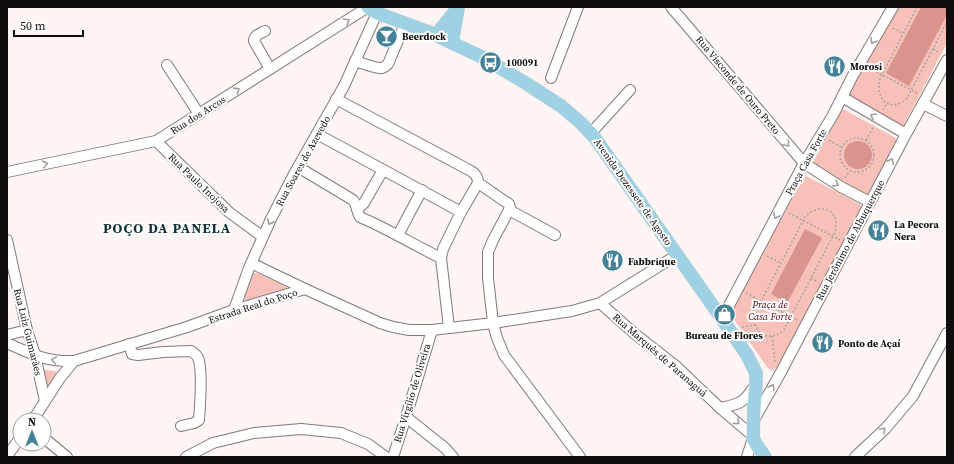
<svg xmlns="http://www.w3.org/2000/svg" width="954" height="464" font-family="'Source Serif 4',serif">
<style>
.green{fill:#f7c0b9}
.water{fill:#d9948d}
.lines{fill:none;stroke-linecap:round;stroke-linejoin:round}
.minor-casing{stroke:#837877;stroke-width:12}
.major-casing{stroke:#d4d3d3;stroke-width:14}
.path{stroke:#aba3a2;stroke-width:1.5;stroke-dasharray:2 2;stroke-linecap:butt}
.minor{stroke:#fff;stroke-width:10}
.major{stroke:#9dd1e3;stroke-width:13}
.oneway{stroke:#9f9e9e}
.labels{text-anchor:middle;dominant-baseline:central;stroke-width:4;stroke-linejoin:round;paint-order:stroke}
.poi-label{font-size:10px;font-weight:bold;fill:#100d0c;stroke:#fff;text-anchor:start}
.street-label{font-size:10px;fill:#100d0c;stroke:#fff}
.park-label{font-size:10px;font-style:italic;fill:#580408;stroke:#fff}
.district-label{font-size:14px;font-weight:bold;letter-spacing:1px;fill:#12313b;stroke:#fff}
</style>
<rect width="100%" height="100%" fill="#fff5f4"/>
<g class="green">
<path d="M897,7H947V43L902,128L849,95Z"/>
<path d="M842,110H845L894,137L896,139V141L869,193L866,195H864L812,164Z"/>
<path d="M806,176L808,177L860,204L861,206V209L778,366C775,370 771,371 767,367L733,318L731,311L803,179Z"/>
<path d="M252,273H257L285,286L287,288V290L247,301L244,297Z"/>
<path d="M43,370L56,371L57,372L47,387Z"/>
</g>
<g class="water">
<path d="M921,7H943L947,9V15L909,86L886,73Z"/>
<circle cx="858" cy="155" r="14"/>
<path d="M805,229L822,238L787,303L771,294Z"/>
</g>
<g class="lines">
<defs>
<g id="minor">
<path d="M671,7L804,163L841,187L870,202"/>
<path d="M265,31C261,33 254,35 254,41L270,69"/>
<path d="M355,61C362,63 376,69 382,68C385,67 386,66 388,64L405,24"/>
<path d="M167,65L199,114"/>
<path d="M551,78L578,7"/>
<path d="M842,97L906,134"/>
<path d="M336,99L471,171C476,174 478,178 478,183L509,204L510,208L509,210L555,235"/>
<path d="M923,104L947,116"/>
<path d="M591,133L630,90"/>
<path d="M317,134L461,212"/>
<path d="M156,141L230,213L263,237"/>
<path d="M298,167L353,200C358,206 356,211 360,217C388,229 414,245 441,258L449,328"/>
<path d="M7,172L156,141L368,7"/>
<path d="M357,208L361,206L364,203L383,170"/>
<path d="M509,210L493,240L488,252V278L493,323L497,338L504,355L580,457"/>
<path d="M398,235L422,190"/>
<path d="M7,240L27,330L35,355L45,401"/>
<path d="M441,258L443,249L461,212L478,183"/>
<path d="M251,263L305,289"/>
<path d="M600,303L635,334L677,367L720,408L753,436"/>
<path d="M234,310L249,268L271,219L294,174L344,86L377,13L378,7"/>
<path d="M722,319L804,163L833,115L852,77L893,7"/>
<path d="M7,335L27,330"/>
<path d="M7,343C31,354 47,362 74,361"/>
<path d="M129,344L132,354L138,355L163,352L191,351C194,353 197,355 198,358C203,368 200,407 199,420L194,423L181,426"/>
<path d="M720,408C742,404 744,402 756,384"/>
<path d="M406,417L445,448L453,457"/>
<path d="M33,420L60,378L74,361L187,327L234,310L305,289L380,323L393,327L409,330H432L493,323L572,311L600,303L677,255"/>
<path d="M754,420L781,372L906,134L947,60"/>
<path d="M44,438L67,457"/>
<path d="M7,456L20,438"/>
<path d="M186,457L213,443L254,433L301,429L341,433L368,444L386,457"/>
<path d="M393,457L406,417L432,330"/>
<path d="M747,457L753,438"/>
<path d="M855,457L886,428L913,396L947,333"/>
</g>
<g id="major">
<path d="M368,7L377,13L429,32L484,58L527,84L561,106L581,123L595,138L727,326L747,355L756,373V384L754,407L753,438L756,444L765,457"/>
<path d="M436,35L457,9"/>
<path d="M452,43L458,8"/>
</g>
</defs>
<use href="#minor" class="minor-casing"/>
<use href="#major" class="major-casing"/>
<g class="path">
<path d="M917,7L880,79C874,99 891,114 907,98L947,22"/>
<path d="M893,28L903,33"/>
<path d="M933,49L940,53"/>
<path d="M869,68L917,93"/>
<path d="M883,110L887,103"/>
<circle cx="857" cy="155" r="17"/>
<path d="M829,140L841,147"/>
<path d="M866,140L874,126"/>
<path d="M845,178L849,171"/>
<path d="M818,209C834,208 838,218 835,232L784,330C767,345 750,331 756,311L805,217L809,213Z"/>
<path d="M789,213L840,240"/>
<path d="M767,256L781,263"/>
<path d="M811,278L818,282"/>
<path d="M746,293L797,320"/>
<path d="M742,327L755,325"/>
<path d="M772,336L775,362"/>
</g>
<use href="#minor" class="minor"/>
<use href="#major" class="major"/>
</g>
<defs><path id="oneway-chevron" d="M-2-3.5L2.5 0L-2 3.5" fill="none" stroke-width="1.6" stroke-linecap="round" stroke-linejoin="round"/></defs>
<g class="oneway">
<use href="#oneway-chevron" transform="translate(347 21) rotate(-32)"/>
<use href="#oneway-chevron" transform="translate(873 41) rotate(121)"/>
<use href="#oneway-chevron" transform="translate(237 90) rotate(-32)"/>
<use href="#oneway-chevron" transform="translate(873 116) rotate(-150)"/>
<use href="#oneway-chevron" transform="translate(787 144) rotate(50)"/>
<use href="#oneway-chevron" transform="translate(891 161) rotate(-63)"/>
<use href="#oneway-chevron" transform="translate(45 164) rotate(-12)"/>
<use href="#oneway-chevron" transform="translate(836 184) rotate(32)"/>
<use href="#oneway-chevron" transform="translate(776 216) rotate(118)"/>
<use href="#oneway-chevron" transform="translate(270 222) rotate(115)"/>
<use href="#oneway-chevron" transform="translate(54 360) rotate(-170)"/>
<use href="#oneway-chevron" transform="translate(772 387) rotate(-61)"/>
<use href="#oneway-chevron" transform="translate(737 422) rotate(41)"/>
<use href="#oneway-chevron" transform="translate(883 430) rotate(-45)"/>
</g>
<defs>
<symbol id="bar-disc" viewBox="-11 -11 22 22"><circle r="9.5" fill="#448298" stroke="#fff"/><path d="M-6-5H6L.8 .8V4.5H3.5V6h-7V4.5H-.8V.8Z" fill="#fff"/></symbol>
<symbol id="bus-disc" viewBox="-11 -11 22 22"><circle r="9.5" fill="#448298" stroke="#fff"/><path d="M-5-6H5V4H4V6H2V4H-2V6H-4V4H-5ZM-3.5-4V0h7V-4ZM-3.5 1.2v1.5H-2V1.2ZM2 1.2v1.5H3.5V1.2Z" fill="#fff"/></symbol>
<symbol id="restaurant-disc" viewBox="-11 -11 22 22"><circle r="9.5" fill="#448298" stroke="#fff"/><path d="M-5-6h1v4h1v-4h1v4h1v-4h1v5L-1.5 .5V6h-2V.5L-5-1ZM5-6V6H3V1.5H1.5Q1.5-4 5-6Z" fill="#fff"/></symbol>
<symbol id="shop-disc" viewBox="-11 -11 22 22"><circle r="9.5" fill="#448298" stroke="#fff"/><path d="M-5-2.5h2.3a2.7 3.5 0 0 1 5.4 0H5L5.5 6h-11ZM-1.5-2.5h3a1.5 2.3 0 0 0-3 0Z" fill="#fff"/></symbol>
</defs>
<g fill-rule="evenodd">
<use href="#bar-disc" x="374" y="24" width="25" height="25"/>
<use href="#bus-disc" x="478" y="50" width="25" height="25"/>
<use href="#restaurant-disc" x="822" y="54" width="25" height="25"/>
<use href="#restaurant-disc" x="866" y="218" width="25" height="25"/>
<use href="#restaurant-disc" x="600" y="248" width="25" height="25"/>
<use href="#shop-disc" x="712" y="302" width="25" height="25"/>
<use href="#restaurant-disc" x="810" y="330" width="25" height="25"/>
</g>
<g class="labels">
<g class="poi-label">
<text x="402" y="36">Beerdock</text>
<text x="506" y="62">100091</text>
<text x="850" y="66">Morosi</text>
<text x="894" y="224">La Pecora<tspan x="894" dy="12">Nera</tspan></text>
<text x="628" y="261">Fabbrique</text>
<text x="724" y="335" text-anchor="middle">Bureau de Flores</text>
<text x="838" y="343">Ponto de Açaí</text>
</g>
<g class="street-label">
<text transform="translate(738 85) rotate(50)">Rua Visconde de Ouro Preto</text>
<text transform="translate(198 115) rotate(-32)">Rua dos Arcos</text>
<text transform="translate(303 161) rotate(-61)">Rua Soares de Azevedo</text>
<text transform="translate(806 162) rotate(-61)">Praça Casa Forte</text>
<text transform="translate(199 183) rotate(44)">Rua Paulo Inojosa</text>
<text transform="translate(633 192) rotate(55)">Avenida Dezessete de Agosto</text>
<text transform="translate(850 240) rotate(-62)">Rua Jerônimo de Albuquerque</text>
<text transform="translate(253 306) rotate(-18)">Estrada Real do Poço</text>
<text transform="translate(28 332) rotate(76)">Rua Luiz Guimarães</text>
<text transform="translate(660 355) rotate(41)">Rua Marquês de Paranaguá</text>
<text transform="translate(412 393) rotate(-73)">Rua Virgílio de Oliveira</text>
</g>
<g class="park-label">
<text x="770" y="304">Praça de<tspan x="770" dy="12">Casa Forte</tspan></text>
</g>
<g class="district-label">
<text x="167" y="228">POÇO DA PANELA</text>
</g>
</g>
<rect width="954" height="464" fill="none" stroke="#100d0c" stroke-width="16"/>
<g transform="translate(32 432)"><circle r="19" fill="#ffffff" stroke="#9f9e9e"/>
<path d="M0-3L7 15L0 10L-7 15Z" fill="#448298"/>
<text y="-6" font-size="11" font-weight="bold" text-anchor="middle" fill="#100d0c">N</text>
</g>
<path d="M14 30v6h69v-6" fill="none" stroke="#100d0c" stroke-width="2"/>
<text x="20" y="30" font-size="12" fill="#100d0c" stroke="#ffffff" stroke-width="3" paint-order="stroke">50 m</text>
</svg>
